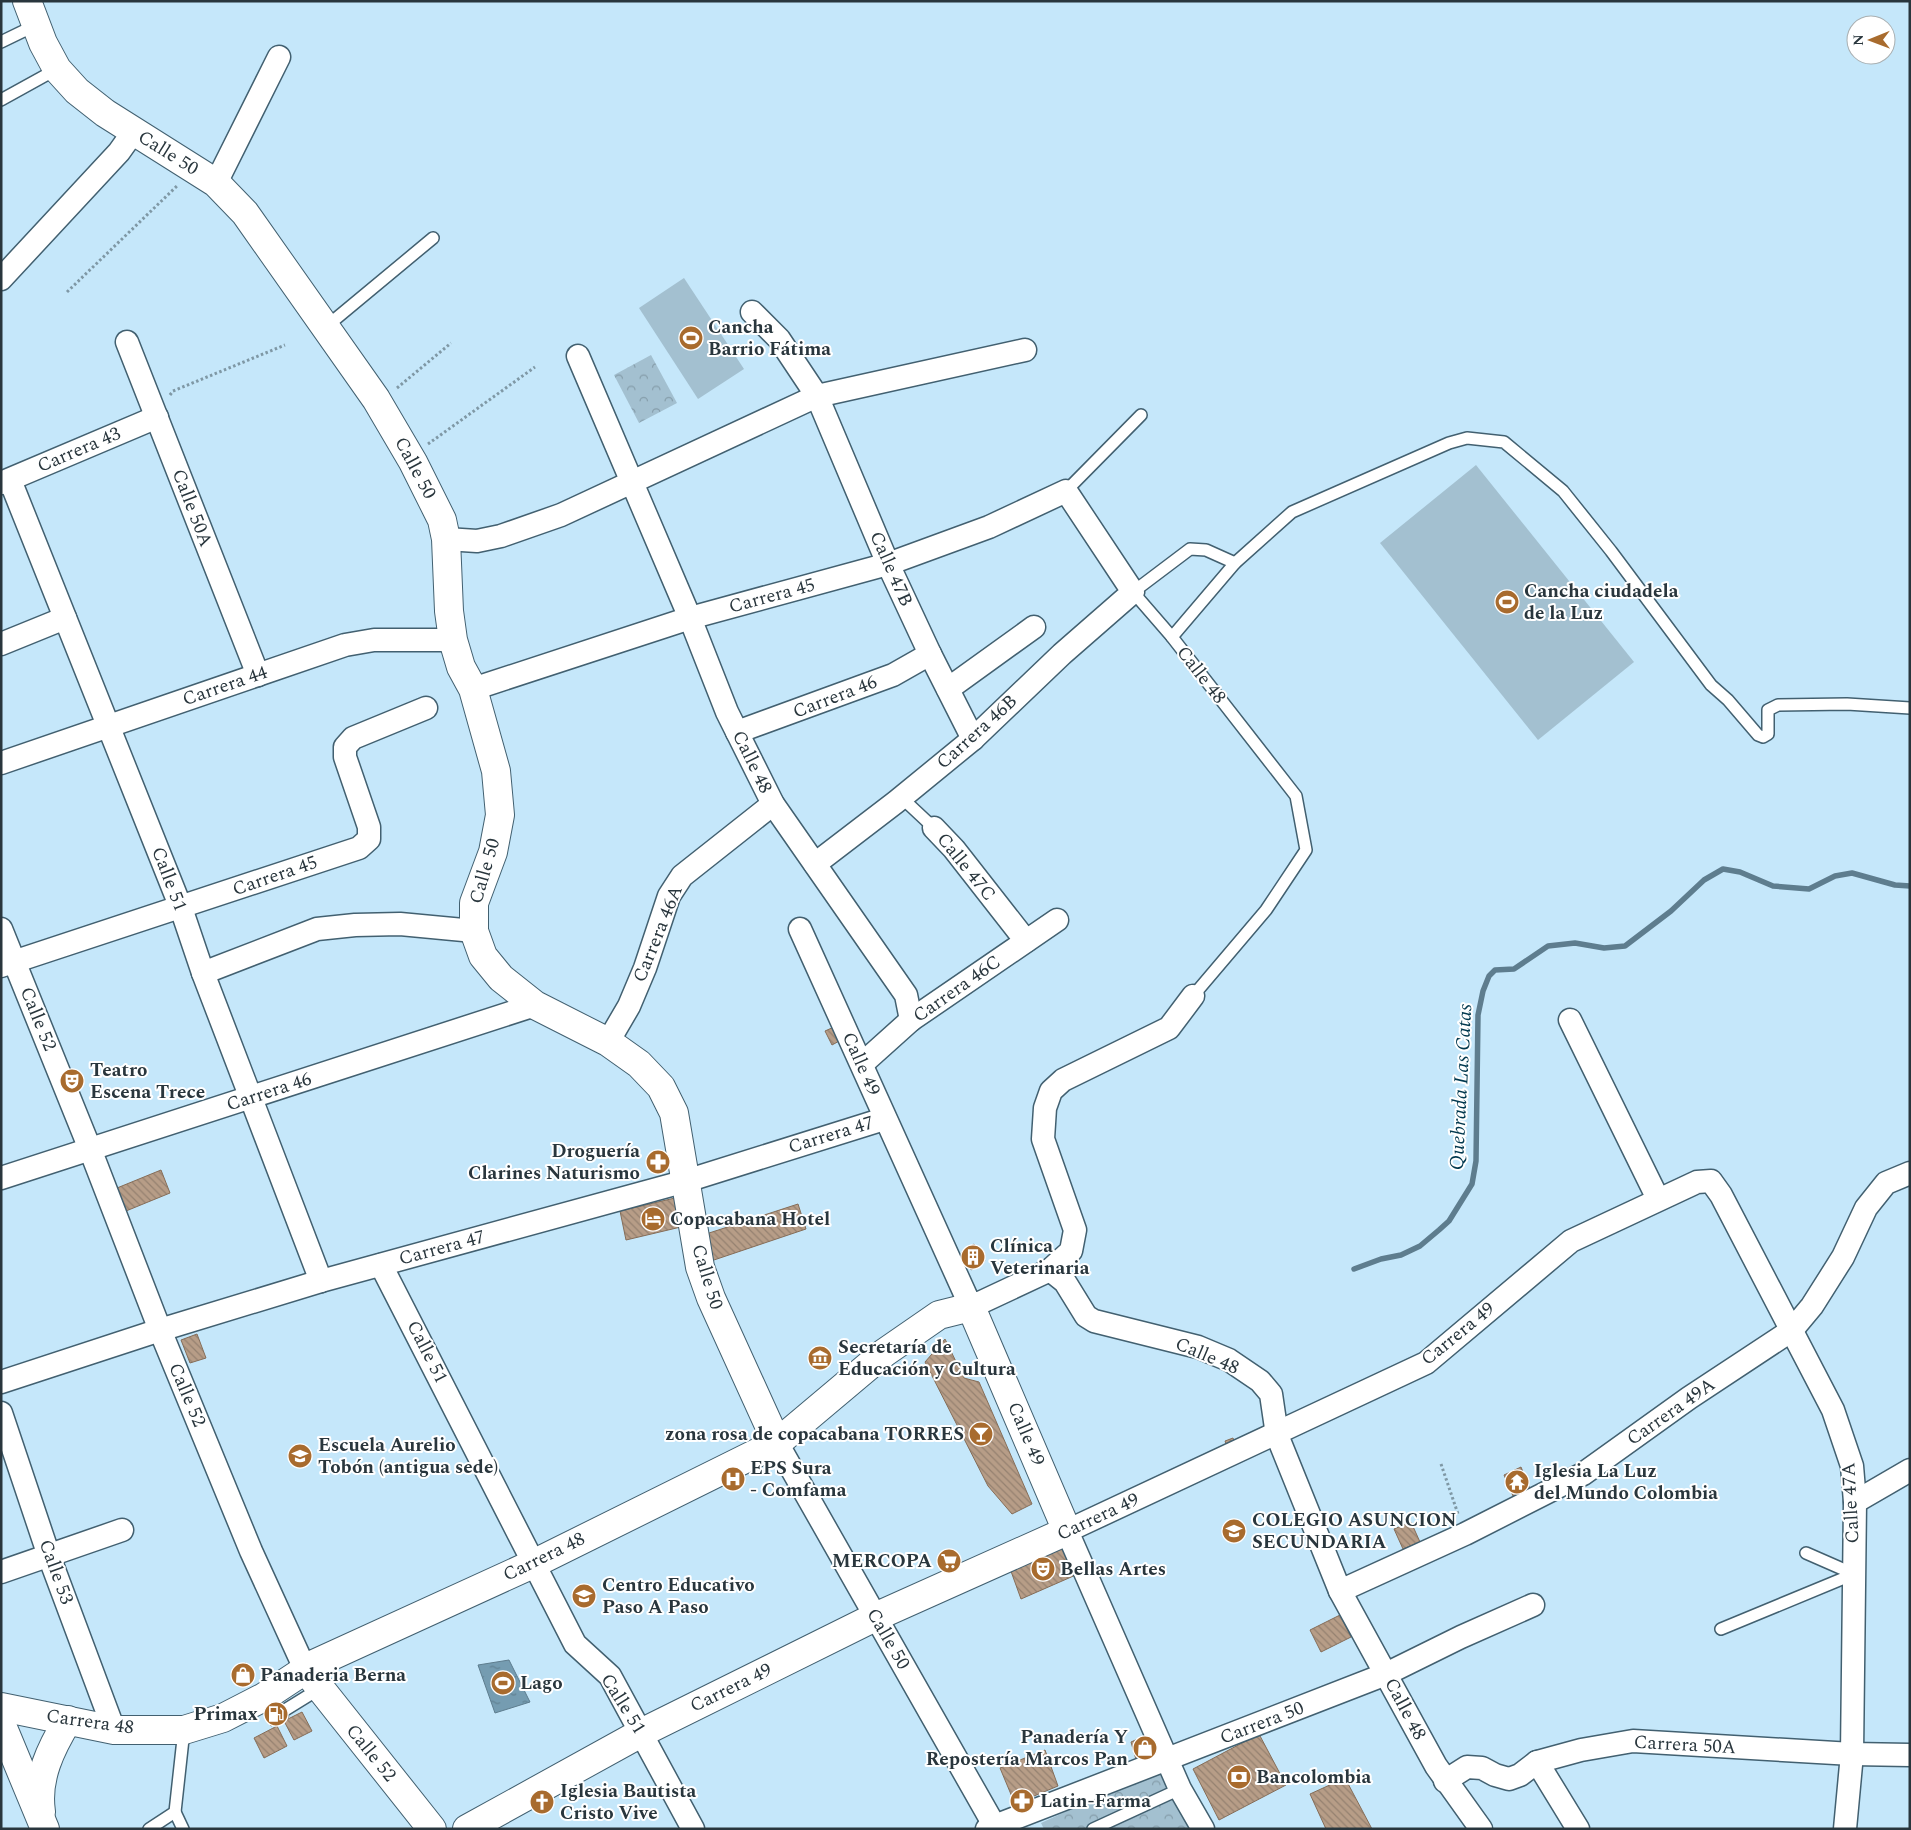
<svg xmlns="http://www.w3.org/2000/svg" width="1911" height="1830" font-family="Spectral,serif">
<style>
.green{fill:#a3c0d0}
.park{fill:url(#park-crowns)}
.water{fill:url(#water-ripples);stroke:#5e7d8e}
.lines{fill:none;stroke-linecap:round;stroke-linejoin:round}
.stream{stroke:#5e7d8e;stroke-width:5.5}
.building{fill:url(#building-back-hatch);stroke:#856d58}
.lane-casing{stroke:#426070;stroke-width:14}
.street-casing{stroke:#426070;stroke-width:25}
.secondary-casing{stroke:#426070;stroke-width:30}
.path{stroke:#7f98a5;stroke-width:3;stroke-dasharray:2.5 2.5;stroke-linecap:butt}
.lane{stroke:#fff;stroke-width:11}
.street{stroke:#fff;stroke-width:22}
.secondary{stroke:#fff;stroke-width:28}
.labels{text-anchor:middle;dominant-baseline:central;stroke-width:4;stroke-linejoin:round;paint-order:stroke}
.street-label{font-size:19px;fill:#29363d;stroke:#fff}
.poi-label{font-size:19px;font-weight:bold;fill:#29363d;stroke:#fff;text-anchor:start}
.water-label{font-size:20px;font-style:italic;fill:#00384e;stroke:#fff}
</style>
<defs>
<pattern id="park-crowns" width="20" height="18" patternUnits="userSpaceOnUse" patternTransform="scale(1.25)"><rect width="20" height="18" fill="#a3c0d0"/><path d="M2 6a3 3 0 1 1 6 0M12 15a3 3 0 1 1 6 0" fill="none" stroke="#859daa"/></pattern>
<pattern id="water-ripples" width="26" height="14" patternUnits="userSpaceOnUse" patternTransform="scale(1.25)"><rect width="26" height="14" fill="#759cb1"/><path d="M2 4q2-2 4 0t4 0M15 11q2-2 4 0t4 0" fill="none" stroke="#608091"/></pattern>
<pattern id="building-back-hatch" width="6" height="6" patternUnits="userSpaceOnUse" patternTransform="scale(1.25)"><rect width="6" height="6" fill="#b79d87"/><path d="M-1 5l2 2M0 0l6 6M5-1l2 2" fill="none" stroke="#958170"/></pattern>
</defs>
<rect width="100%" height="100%" fill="#c5e7fa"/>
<g class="green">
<path d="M684,278L744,369L698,399L639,308Z"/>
<path d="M1476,465L1634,662L1538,740L1380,543Z"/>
</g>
<g class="park">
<path d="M651,355L677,403L639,423L614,375Z"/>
<path d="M1165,1766L1193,1829H1044L1041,1823Z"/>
</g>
<path class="water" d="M509,1660L530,1702L495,1713L478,1665Z"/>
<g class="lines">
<path class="stream" d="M1354,1269L1381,1259L1401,1255L1420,1246L1439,1230L1449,1221L1472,1184L1476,1161L1478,1015L1483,991L1489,976L1495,970L1514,969L1548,946L1575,943L1604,948L1625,946L1671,911L1704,880L1723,869L1740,872L1773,886L1809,889L1835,876L1852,873L1895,885L1910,886"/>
</g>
<g class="building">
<path d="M834,1027L841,1040L832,1045L825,1031Z"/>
<path d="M663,1153L665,1169L654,1171L651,1154Z"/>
<path d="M161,1170L170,1193L126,1211L117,1188Z"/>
<path d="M679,1197L685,1226L626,1240L620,1211Z"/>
<path d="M798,1204L806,1229L711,1261L703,1235Z"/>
<path d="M974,1244L985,1261L971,1270L961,1253Z"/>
<path d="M197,1334L206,1358L190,1363L181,1340Z"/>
<path d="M945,1339L964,1378L979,1382L1032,1504L1012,1514L988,1486L925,1362Z"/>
<path d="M1233,1438L1236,1446L1228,1449L1225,1441Z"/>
<path d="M1521,1467L1530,1489L1513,1496L1504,1475Z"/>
<path d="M1411,1522L1420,1542L1403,1549L1394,1529Z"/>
<path d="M1067,1542L1078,1574L1021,1599L1008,1563Z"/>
<path d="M1340,1615L1351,1637L1321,1652L1310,1630Z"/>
<path d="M246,1663L254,1679L240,1686L232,1671Z"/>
<path d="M281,1701L289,1717L271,1726L264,1710Z"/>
<path d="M302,1712L312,1731L294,1740L284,1721Z"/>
<path d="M277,1726L287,1746L264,1758L254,1738Z"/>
<path d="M1151,1733L1159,1755L1137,1763L1131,1742Z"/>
<path d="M1259,1734L1286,1785L1219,1820L1193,1769Z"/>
<path d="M1045,1750L1058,1786L1015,1804L1000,1768Z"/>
<path d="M1345,1778L1372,1829H1326L1310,1794Z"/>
</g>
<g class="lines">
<defs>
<g id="lane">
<path d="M1,42L36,25"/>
<path d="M1,100L57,69"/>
<path d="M327,326L433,238"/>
<path d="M1066,491L1141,415"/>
<path d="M1172,637L1133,592L1190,549L1206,550L1235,563"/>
<path d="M902,798L934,828"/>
<path d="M1193,996L1266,910L1306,850L1296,796L1172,637L1235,563L1292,512L1449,443L1467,438L1504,442L1563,491L1611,551L1711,685L1728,700L1758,735L1763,737L1768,734V710L1778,705L1847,704L1910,708"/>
<path d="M1721,1629L1854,1574L1806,1553"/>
<path d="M285,1710L319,1689"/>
<path d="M175,1812L183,1829"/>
<path d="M149,1829L175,1812L184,1730"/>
<path d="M1093,1829L1180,1789"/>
</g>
<g id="street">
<path d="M216,183L279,57"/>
<path d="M1,279L119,152L134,131"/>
<path d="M752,312L779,339L817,396L888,564L930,654L973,739"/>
<path d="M127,342L258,675"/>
<path d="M578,356L690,618L727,712L773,804L906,995L911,1020"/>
<path d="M10,480L181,908L203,973L321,1281"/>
<path d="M1,483L157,417"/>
<path d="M446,539L477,541L501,536L561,515L817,396L1025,350"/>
<path d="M1,644L65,618"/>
<path d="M473,689L690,618L888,564L989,527L1066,491L1133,592L1062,654L973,739L896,802L815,864"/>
<path d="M948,689L1034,627"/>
<path d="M737,732L893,675L930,654"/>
<path d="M1,763L345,645L374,640H453"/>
<path d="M934,828L954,849L1026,941"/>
<path d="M1,929L90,1149L160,1330L251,1551L305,1669"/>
<path d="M800,929L971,1307L1050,1270L1071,1251L1075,1230L1043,1139L1045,1108L1051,1091L1063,1080L1169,1028L1193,996"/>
<path d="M1,966L359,848L369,839V827L345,757V747L353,738L426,708"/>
<path d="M203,973L317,929L355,925L400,924L474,931"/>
<path d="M1570,1020L1658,1199"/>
<path d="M608,1042L629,1006L645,968L669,896L682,876L773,804"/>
<path d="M862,1064L911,1020L1057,920"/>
<path d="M1,1178L535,1005"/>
<path d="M381,1265L575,1644L610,1676L693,1829"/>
<path d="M1050,1270L1065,1282L1086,1316L1094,1321L1198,1347L1229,1360L1260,1381L1271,1394L1277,1435L1340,1591L1436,1766L1481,1829"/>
<path d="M1,1382L160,1330L321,1281L686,1181L884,1119"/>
<path d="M1,1413L49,1556L114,1730"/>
<path d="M777,1443L994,1825"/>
<path d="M1855,1502L1910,1470"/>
<path d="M1,1572L122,1530"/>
<path d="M1340,1591L1465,1534L1583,1474L1689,1398L1792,1330L1812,1306L1843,1257L1866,1208L1886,1183L1910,1173"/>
<path d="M1537,1762L1578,1829"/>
<path d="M1445,1781L1467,1767L1482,1768L1495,1775L1509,1779L1520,1775L1537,1762L1581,1750L1633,1741L1852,1754L1910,1755"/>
<path d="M987,1829L1386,1674L1461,1637L1533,1605"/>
<path d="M1203,1829L1180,1789L1067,1531L1426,1363L1571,1241L1697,1182L1711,1181L1721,1195L1833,1410L1852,1466L1855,1502L1852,1754L1845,1829"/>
</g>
<g id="secondary">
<path d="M27,1L43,43L57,69L77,91L105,113L216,183L245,213L376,399L413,462L442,520L446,539L449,611L453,640L461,667L473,689L496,771L500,815L493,852L474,903V931L483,956L501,978L535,1005L608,1042L639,1064L661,1087L674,1113L700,1267L711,1298L777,1443"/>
<path d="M305,1669L432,1829"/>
<path d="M1,1707L114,1730H184L223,1718L264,1697L314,1664L535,1563L777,1443L884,1353L939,1315L971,1307L1067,1531L875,1617L641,1733L467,1829"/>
<path d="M1,1723L45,1829"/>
<path d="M41,1812C36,1778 51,1748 68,1720"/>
</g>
</defs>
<use href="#lane" class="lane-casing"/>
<use href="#street" class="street-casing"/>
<use href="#secondary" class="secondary-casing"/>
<g class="path">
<path d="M67,292L177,186"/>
<path d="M397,388L451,343"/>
<path d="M170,395L173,391L285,345"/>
<path d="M428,444L535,367"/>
<path d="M1441,1464L1458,1514"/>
</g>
<use href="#lane" class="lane"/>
<use href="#street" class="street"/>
<use href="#secondary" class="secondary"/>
</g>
<defs>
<symbol id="stadium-disc" viewBox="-11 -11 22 22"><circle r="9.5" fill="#a86b2e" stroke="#fff"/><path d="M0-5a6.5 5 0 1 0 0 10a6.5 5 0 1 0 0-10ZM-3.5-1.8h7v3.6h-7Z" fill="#fff"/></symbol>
<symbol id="theatre-disc" viewBox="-11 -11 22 22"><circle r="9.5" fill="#a86b2e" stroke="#fff"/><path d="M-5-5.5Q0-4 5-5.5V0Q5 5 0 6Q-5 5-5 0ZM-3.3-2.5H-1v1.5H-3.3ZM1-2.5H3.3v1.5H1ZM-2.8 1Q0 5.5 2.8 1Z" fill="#fff"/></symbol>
<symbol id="pharmacy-disc" viewBox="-11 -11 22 22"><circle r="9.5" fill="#a86b2e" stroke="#fff"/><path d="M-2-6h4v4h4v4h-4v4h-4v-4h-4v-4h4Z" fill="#fff"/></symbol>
<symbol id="hotel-disc" viewBox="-11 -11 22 22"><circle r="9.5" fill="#a86b2e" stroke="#fff"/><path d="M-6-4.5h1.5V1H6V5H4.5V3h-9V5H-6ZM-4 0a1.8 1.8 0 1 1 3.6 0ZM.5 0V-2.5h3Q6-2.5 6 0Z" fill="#fff"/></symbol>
<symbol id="building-disc" viewBox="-11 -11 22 22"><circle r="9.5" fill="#a86b2e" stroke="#fff"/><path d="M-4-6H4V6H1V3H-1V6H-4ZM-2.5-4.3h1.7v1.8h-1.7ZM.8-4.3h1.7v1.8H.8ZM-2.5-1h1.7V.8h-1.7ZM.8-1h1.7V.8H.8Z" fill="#fff"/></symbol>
<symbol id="museum-disc" viewBox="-11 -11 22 22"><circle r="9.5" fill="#a86b2e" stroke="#fff"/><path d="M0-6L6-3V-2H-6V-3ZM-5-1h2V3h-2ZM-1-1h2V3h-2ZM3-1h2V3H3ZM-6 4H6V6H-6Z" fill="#fff"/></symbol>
<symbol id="bar-disc" viewBox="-11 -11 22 22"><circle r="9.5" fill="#a86b2e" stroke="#fff"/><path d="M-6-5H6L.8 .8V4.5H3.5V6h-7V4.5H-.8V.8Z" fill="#fff"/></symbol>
<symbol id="school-disc" viewBox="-11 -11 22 22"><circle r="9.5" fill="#a86b2e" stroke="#fff"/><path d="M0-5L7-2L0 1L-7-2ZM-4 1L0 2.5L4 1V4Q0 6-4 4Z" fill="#fff"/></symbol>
<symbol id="hospital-disc" viewBox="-11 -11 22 22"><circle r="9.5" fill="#a86b2e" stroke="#fff"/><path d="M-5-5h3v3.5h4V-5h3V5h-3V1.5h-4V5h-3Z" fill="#fff"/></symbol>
<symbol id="temple-disc" viewBox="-11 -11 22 22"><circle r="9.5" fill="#a86b2e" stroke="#fff"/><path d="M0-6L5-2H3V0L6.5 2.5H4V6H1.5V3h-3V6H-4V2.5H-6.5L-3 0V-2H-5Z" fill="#fff"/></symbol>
<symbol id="supermarket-disc" viewBox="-11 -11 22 22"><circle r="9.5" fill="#a86b2e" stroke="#fff"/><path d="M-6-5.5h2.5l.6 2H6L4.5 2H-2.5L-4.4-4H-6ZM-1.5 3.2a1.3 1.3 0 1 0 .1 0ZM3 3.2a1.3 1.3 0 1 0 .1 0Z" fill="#fff"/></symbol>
<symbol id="shop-disc" viewBox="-11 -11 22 22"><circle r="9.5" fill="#a86b2e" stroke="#fff"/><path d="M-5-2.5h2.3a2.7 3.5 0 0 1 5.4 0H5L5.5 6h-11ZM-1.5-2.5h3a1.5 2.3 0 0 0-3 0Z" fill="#fff"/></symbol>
<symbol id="fuel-disc" viewBox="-11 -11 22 22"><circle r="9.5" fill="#a86b2e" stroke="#fff"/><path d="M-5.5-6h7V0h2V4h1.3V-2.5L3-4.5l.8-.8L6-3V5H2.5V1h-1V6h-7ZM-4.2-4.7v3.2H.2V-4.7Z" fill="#fff"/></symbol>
<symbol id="bank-disc" viewBox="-11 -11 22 22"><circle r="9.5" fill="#a86b2e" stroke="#fff"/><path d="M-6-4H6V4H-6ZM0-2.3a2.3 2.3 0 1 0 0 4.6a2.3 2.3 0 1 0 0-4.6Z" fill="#fff"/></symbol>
<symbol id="church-disc" viewBox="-11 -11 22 22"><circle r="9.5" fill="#a86b2e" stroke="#fff"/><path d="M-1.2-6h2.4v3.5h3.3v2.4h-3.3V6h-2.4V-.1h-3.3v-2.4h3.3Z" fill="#fff"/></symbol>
</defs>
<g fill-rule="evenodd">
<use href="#stadium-disc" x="677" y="324" width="28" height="28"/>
<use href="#stadium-disc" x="1493" y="588" width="28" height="28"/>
<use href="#theatre-disc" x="58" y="1067" width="28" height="28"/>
<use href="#pharmacy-disc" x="644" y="1148" width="28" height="28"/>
<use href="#hotel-disc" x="639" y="1205" width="28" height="28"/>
<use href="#building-disc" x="959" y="1243" width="28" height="28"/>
<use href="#museum-disc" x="806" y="1344" width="28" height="28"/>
<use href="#bar-disc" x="967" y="1420" width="28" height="28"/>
<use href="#school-disc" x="286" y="1442" width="28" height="28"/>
<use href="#hospital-disc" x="719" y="1465" width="28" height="28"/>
<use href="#temple-disc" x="1503" y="1468" width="28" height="28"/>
<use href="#school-disc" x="1220" y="1517" width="28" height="28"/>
<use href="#supermarket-disc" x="935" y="1547" width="28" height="28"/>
<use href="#theatre-disc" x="1029" y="1555" width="28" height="28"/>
<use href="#school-disc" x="570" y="1582" width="28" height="28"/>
<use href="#shop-disc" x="229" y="1661" width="28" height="28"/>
<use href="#stadium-disc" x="489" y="1669" width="28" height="28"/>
<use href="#fuel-disc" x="262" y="1700" width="28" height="28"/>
<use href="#shop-disc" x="1131" y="1734" width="28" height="28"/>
<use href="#bank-disc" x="1225" y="1763" width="28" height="28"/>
<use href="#pharmacy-disc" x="1008" y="1787" width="28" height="28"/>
<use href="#church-disc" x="528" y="1788" width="28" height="28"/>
</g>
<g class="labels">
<g class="street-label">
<text transform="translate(168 153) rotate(32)">Calle 50</text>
<text transform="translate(79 450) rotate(-23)">Carrera 43</text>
<text transform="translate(415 468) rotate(62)">Calle 50</text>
<text transform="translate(192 508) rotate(69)">Calle 50A</text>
<text transform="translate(891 569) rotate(66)">Calle 47B</text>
<text transform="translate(772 596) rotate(-15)">Carrera 45</text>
<text transform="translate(1201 675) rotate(52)">Calle 48</text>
<text transform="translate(225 686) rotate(-19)">Carrera 44</text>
<text transform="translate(835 697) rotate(-21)">Carrera 46</text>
<text transform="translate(977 732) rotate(-42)">Carrera 46B</text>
<text transform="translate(752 762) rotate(64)">Calle 48</text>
<text transform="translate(966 867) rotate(51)">Calle 47C</text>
<text transform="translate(485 871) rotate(-74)">Calle 50</text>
<text transform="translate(275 876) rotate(-19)">Carrera 45</text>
<text transform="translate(169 879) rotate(69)">Calle 51</text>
<text transform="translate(658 934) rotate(-68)">Carrera 46A</text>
<text transform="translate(957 989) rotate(-35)">Carrera 46C</text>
<text transform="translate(38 1019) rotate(68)">Calle 52</text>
<text transform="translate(861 1064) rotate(66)">Calle 49</text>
<text transform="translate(269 1092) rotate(-18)">Carrera 46</text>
<text transform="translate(831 1135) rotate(-17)">Carrera 47</text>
<text transform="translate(442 1248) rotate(-15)">Carrera 47</text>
<text transform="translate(707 1277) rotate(73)">Calle 50</text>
<text transform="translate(1458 1334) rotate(-39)">Carrera 49</text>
<text transform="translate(427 1352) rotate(63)">Calle 51</text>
<text transform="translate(1207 1356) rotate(23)">Calle 48</text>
<text transform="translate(187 1395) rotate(67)">Calle 52</text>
<text transform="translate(1671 1412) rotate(-35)">Carrera 49A</text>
<text transform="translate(1026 1434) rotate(67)">Calle 49</text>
<text transform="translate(1851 1503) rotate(-93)">Calle 47A</text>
<text transform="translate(1098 1517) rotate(-25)">Carrera 49</text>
<text transform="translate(544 1557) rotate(-26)">Carrera 48</text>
<text transform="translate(56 1572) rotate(70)">Calle 53</text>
<text transform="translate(888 1639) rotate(60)">Calle 50</text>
<text transform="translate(731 1688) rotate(-26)">Carrera 49</text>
<text transform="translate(623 1704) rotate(58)">Calle 51</text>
<text transform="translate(1405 1709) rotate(62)">Calle 48</text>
<text transform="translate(90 1722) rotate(8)">Carrera 48</text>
<text transform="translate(1262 1723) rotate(-21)">Carrera 50</text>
<text transform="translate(1685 1745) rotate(3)">Carrera 50A</text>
<text transform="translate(371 1753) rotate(51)">Calle 52</text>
</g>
<g class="poi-label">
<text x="708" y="327">Cancha<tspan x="708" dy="22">Barrio Fátima</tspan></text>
<text x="1524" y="591">Cancha ciudadela<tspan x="1524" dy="22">de la Luz</tspan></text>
<text x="90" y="1070">Teatro<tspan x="90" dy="22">Escena Trece</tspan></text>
<text x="640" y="1151" text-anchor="end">Droguería<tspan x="640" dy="22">Clarines Naturismo</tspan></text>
<text x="670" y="1219">Copacabana Hotel</text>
<text x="990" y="1246">Clínica<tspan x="990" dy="22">Veterinaria</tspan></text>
<text x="838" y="1347">Secretaría de<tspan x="838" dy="22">Educación y Cultura</tspan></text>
<text x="964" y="1434" text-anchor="end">zona rosa de copacabana TORRES</text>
<text x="318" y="1445">Escuela Aurelio<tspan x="318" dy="22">Tobón (antigua sede)</tspan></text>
<text x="750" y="1468">EPS Sura<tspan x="750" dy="22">- Comfama</tspan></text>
<text x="1534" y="1471">Iglesia La Luz<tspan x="1534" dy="22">del Mundo Colombia</tspan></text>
<text x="1252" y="1520">COLEGIO ASUNCION<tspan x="1252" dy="22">SECUNDARIA</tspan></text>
<text x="932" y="1561" text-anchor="end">MERCOPA</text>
<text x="1060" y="1569">Bellas Artes</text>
<text x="602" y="1585">Centro Educativo<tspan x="602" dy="22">Paso A Paso</tspan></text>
<text x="260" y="1675">Panaderia Berna</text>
<text x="520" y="1683">Lago</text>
<text x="258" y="1714" text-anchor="end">Primax</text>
<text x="1128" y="1737" text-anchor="end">Panadería Y<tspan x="1128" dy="22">Repostería Marcos Pan</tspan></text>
<text x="1256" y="1777">Bancolombia</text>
<text x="560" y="1791">Iglesia Bautista<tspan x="560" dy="22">Cristo Vive</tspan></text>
<text x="1040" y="1801">Latin-Farma</text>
</g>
<g class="water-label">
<text transform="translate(1461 1087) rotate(-87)">Quebrada Las Catas</text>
</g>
</g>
<rect width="1911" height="1830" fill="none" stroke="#29363d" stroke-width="5"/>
<g transform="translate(1871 40) rotate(269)"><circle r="24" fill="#ffffff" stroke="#a9afb1"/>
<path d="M0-4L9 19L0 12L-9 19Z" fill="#a86b2e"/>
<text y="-8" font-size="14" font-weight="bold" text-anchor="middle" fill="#29363d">N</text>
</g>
</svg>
